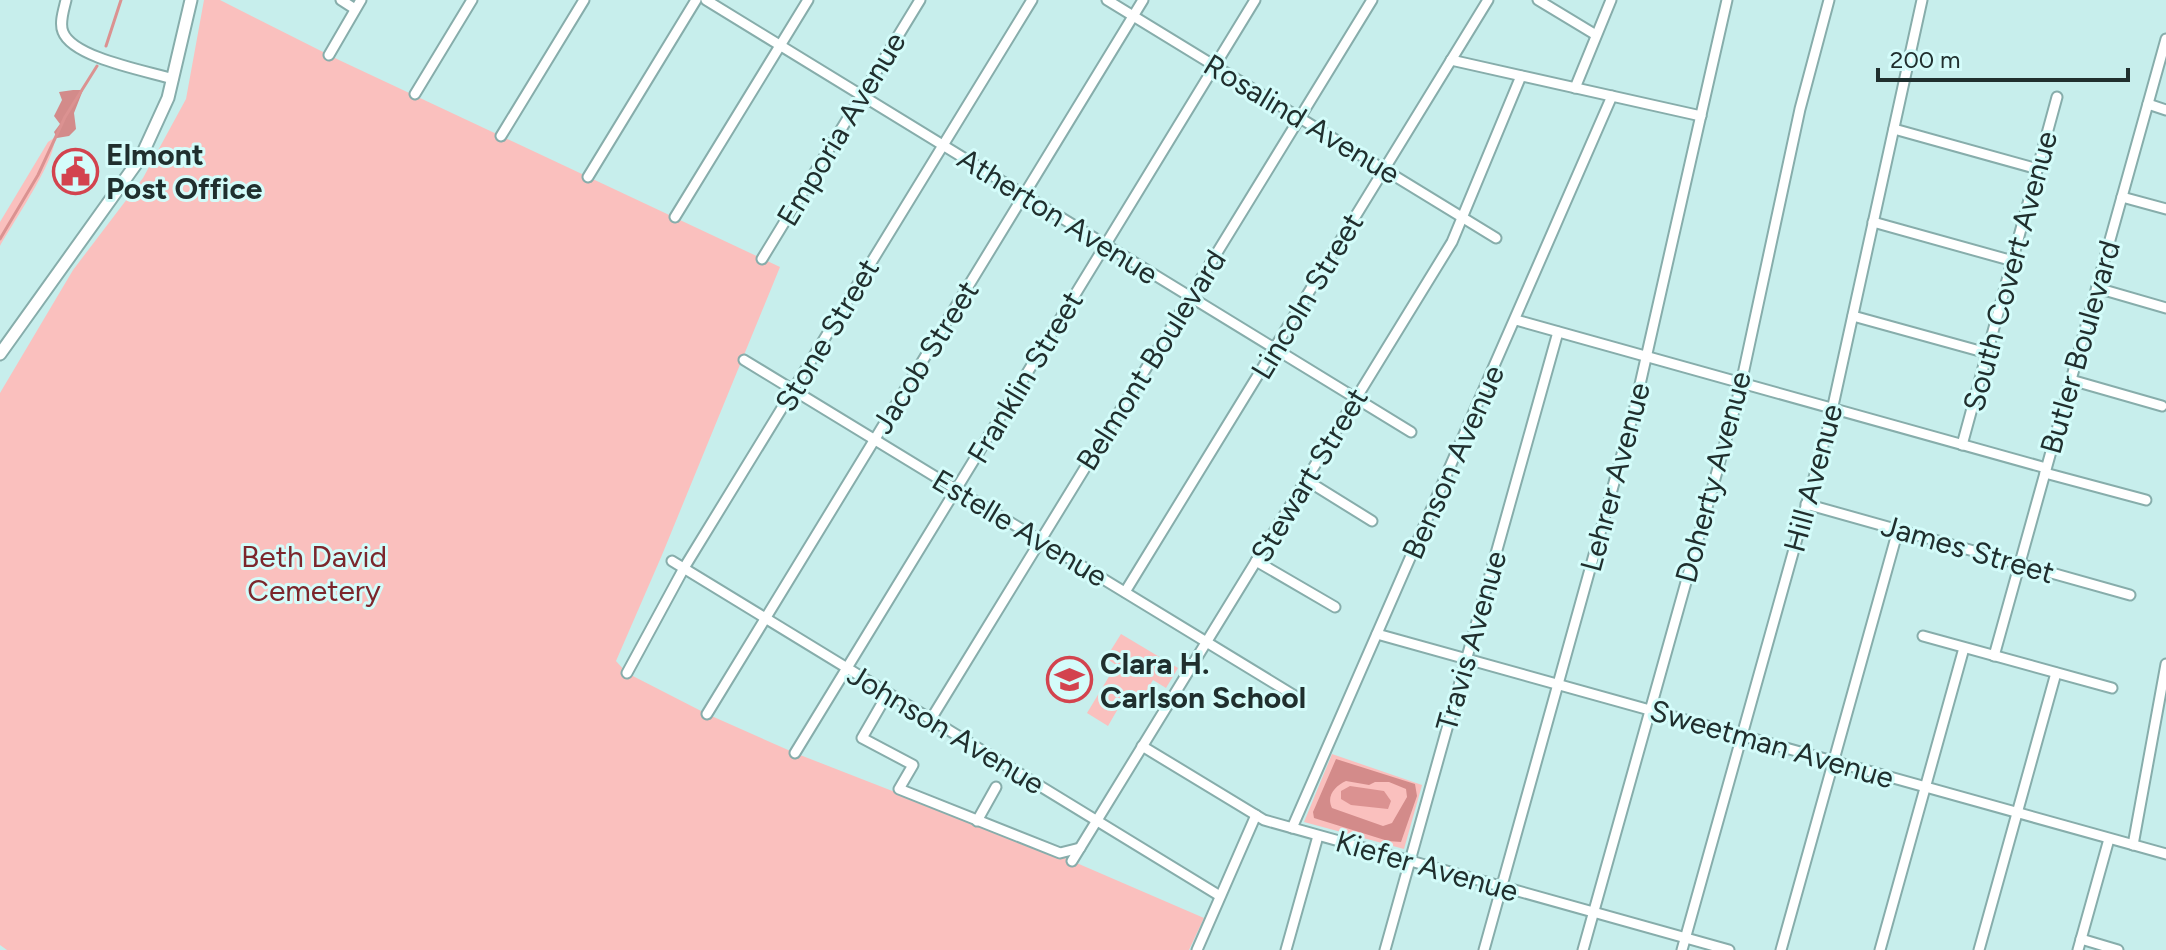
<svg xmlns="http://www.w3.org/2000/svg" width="2166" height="950" font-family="Figtree,sans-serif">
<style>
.green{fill:#fac0be}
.forest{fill:#d38b8a;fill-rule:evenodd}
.water{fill:#db9291}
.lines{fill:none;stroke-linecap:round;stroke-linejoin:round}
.stream{stroke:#db9291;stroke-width:3}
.minor-casing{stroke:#87adab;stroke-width:13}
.major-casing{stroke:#87adab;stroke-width:15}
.minor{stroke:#fff;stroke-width:9}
.major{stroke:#fff;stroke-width:11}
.labels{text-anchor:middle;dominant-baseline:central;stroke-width:6;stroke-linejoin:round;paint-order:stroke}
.street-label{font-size:30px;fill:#202f2e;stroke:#d4fcfa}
.poi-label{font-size:30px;font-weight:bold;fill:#202f2e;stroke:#d4fcfa;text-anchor:start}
.park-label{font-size:30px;fill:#7c262c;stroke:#d4fcfa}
</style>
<rect width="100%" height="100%" fill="#c7eeec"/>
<g class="green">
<path d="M204,0H220L339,60L780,267L662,555L616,661L627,673L707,714L795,753L1072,861L1204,918L1189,950H7L0,945V393L73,270L143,178L186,99Z"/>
<path d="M54,138C59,155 11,226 0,246V222L48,142Z"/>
<path d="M1121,634L1178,668L1166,688L1153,680L1136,708L1123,700L1108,726L1087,713L1116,665L1106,658Z"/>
<path d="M1332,754L1422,785L1404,849L1304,822Z"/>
</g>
<g class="forest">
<path d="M73,90H83L74,113L76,129L69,136L57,138L54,132L60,124L54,116L62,100L59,92Z"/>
<path d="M1336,759L1415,784L1417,796L1401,842L1388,841L1314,818L1313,812ZM1346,781L1369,785L1375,782H1389L1406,789L1407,797L1392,823L1383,826L1332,808C1326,796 1335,786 1346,781Z"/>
</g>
<path class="water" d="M1350,786L1384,791L1391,801L1388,809L1351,805L1341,799V791Z"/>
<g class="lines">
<g class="stream">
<path d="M106,46L121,0"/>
<path d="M0,239L38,175L65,117L97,66"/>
</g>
<defs>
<g id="minor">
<path d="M66,0C64,9 59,23 63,32C73,58 147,71 173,79"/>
<path d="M341,0L355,9"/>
<path d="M706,0L1411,432"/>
<path d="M1107,0L1496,238"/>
<path d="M1538,0L1596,35"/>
<path d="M329,55L361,0"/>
<path d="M1451,60L1701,116"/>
<path d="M1575,88L1611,0"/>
<path d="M415,94L472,0"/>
<path d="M2148,104L2166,110"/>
<path d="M1894,129L2038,169"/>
<path d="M501,136L584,0"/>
<path d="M588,177L696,0"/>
<path d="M2122,197L2166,209"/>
<path d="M675,217L808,0"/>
<path d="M1873,222L2013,261"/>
<path d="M762,259L920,0"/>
<path d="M2097,288L2166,308"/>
<path d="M1853,316L1987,353"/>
<path d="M1516,320L2046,468"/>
<path d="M744,360L1295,696"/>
<path d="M2071,380L2162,406"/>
<path d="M1962,445L2057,97"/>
<path d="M2045,473L2146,500"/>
<path d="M1306,480L1372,521"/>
<path d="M1806,504L2130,595"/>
<path d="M672,561L1220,896"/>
<path d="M1256,561L1335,607"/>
<path d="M1125,592L1488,0"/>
<path d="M1377,634L2166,854"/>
<path d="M1923,636L2112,688"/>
<path d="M1994,656L2166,39"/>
<path d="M627,673L684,568L1032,0"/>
<path d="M888,693L862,738L913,765L899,789L1060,853L1080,848"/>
<path d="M707,714L1143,0"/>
<path d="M931,719L1372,0"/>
<path d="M1142,746L1264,820L1729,950"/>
<path d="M795,753L1255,0"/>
<path d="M977,821L996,787"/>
<path d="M1292,828L1612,96"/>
<path d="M2133,845L2166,664"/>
<path d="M1072,861L1452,242L1521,76"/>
<path d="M2081,939L2118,950"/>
<path d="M1197,950L1256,815"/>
<path d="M1286,950L1318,836"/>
<path d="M1385,950L1558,332"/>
<path d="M1484,950L1634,411L1727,0"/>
<path d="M1583,950L1739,393L1800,109L1829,0"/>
<path d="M1682,950L1829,424L1922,0"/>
<path d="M1781,950L1898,530"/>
<path d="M1880,950L1964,648"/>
<path d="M1979,950L2056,673"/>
<path d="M2078,950L2109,839"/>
</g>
<path id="major" d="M0,354L141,157L168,98L191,0"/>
</defs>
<use href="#minor" class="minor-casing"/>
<use href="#major" class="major-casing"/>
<use href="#minor" class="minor"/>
<use href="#major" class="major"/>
</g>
<defs>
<symbol id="civic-ring" viewBox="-11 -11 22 22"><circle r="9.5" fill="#d4fcfa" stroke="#d3434e" stroke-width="1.5"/><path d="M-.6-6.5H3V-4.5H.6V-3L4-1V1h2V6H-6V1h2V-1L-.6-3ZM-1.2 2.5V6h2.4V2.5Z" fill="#d3434e"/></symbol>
<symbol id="school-ring" viewBox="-11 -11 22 22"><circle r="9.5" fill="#d4fcfa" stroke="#d3434e" stroke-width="1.5"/><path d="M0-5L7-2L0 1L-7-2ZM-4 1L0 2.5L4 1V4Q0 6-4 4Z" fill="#d3434e"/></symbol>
</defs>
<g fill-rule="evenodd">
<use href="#civic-ring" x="50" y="146" width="51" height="51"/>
<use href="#school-ring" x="1044" y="654" width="51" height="51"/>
</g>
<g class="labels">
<g class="street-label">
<text transform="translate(1302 119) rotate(31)">Rosalind Avenue</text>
<text transform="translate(841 129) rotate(-59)">Emporia Avenue</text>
<text transform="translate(1058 216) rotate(32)">Atherton Avenue</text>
<text transform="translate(2010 271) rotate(-75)">South Covert Avenue</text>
<text transform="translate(1307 296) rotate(-59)">Lincoln Street</text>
<text transform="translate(827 335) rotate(-59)">Stone Street</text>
<text transform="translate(2080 347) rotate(-74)">Butler Boulevard</text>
<text transform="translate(925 357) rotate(-58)">Jacob Street</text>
<text transform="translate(1151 360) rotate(-58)">Belmont Boulevard</text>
<text transform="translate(1025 377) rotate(-59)">Franklin Street</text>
<text transform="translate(1453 462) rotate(-66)">Benson Avenue</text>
<text transform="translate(1309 475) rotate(-59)">Stewart Street</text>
<text transform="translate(1615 477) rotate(-75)">Lehrer Avenue</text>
<text transform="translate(1713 477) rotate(-75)">Doherty Avenue</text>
<text transform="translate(1813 478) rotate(-75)">Hill Avenue</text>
<text transform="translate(1020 528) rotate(31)">Estelle Avenue</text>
<text transform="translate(1968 549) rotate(16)">James Street</text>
<text transform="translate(1471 641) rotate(-74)">Travis Avenue</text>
<text transform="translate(946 729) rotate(31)">Johnson Avenue</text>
<text transform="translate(1772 744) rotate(16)">Sweetman Avenue</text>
<text transform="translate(1427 866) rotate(16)">Kiefer Avenue</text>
</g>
<g class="poi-label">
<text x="106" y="154">Elmont<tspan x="106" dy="34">Post Office</tspan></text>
<text x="1100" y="663">Clara H.<tspan x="1100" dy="34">Carlson School</tspan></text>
</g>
<g class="park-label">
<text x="314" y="556">Beth David<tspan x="314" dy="34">Cemetery</tspan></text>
</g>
</g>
<path d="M1878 68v12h250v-12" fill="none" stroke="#202f2e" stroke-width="4"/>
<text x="1890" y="68" font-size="24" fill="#202f2e" stroke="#d4fcfa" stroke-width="6" paint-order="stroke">200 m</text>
</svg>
